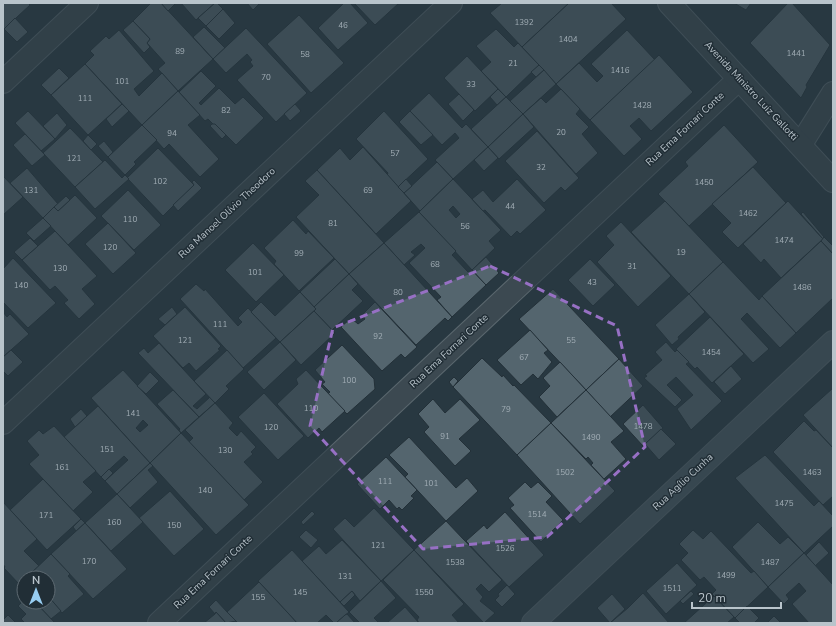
<svg xmlns="http://www.w3.org/2000/svg" width="836" height="626" font-family="'Nunito Sans',sans-serif">
<style>
.building{fill:#54656e;stroke:#233038;fill-rule:evenodd}
.lines{fill:none;stroke-linecap:round;stroke-linejoin:round}
.minor-casing{stroke:#5a676e;stroke-width:24}
.tertiary-casing{stroke:#5a676e;stroke-width:24}
.secondary-casing{stroke:#5a676e;stroke-width:24}
.minor{stroke:#3c4951;stroke-width:22}
.tertiary{stroke:#3c4951;stroke-width:22}
.secondary{stroke:#4b5963;stroke-width:22}
.marked{fill:none;stroke:#9770c4;stroke-width:3;stroke-dasharray:8 5;stroke-linejoin:round}
.labels{text-anchor:middle;dominant-baseline:central;stroke-width:3;stroke-linejoin:round;paint-order:stroke}
.number-label{font-size:8px;fill:#a0acb4}
.street-label{font-size:10px;fill:#b9c4cb;stroke:#212e36}
</style>
<rect width="100%" height="100%" fill="#283841"/>
<g class="building">
<path d="M3,3H28L30,5L3,30Z"/>
<path d="M151,3H161L213,59L178,91L158,69L165,63L147,43L150,39L133,21Z"/>
<path d="M161,3H176L168,11Z"/>
<path d="M181,3H215L196,20Z"/>
<path d="M215,3H217L223,9L206,26L198,18Z"/>
<path d="M247,3H260L253,10Z"/>
<path d="M344,3H350L368,23L338,50L318,28Z"/>
<path d="M354,3H399L375,25Z"/>
<path d="M502,3H569L522,47L490,13Z"/>
<path d="M569,3H611L626,19L556,84L522,47Z"/>
<path d="M734,3H751L746,10Z"/>
<path d="M788,3H792L830,45L806,85L807,87L801,98L750,43Z"/>
<path d="M223,9L235,23L219,39L206,26Z"/>
<path d="M299,15L344,63L311,93L267,44Z"/>
<path d="M15,18L28,32L17,42L4,29Z"/>
<path d="M133,21L150,39L147,43L150,47L144,53L123,30Z"/>
<path d="M204,27L225,48L213,59L193,37Z"/>
<path d="M246,28L307,93L276,122L237,80L253,66L250,62L252,60L247,54L226,73L213,59Z"/>
<path d="M496,29L514,47L518,43L539,65L506,97L481,71L491,62L476,46Z"/>
<path d="M119,30L154,71L134,89L139,96L162,73L178,91L142,125L85,64L94,55L90,51L106,36L109,39Z"/>
<path d="M627,30L655,60L590,120L556,84L579,63L597,82L603,76L591,64Z"/>
<path d="M659,55L693,92L651,131L639,118L630,126L642,139L624,156L590,120Z"/>
<path d="M467,56L498,89L475,111L444,78Z"/>
<path d="M85,64L122,104L88,135L51,95Z"/>
<path d="M539,65L544,70L536,77L531,72Z"/>
<path d="M59,68L69,78L51,95L41,85Z"/>
<path d="M544,70L556,84L523,114L510,101Z"/>
<path d="M201,71L216,86L199,103L201,105L219,88L235,104L243,97L264,118L236,145L215,124L214,125L208,119L205,121L179,92Z"/>
<path d="M498,89L506,97L497,105L490,97Z"/>
<path d="M561,89L580,109L576,114L589,127L582,134L598,153L576,174L523,114L541,98L546,103Z"/>
<path d="M178,91L200,115L188,125L219,159L200,177L169,144L164,149L142,125Z"/>
<path d="M429,93L462,128L466,124L488,147L453,179L435,160L459,138L455,133L442,145L410,111Z"/>
<path d="M459,94L474,110L463,121L448,104Z"/>
<path d="M506,97L523,114L488,147L471,129Z"/>
<path d="M122,104L129,111L112,127L106,119Z"/>
<path d="M295,104L301,111L290,121L284,114Z"/>
<path d="M28,111L55,139L41,151L15,123Z"/>
<path d="M384,111L428,159L398,187L387,175L388,173L356,139Z"/>
<path d="M410,111L433,135L421,145L399,122Z"/>
<path d="M57,113L67,125L55,139L43,126Z"/>
<path d="M523,114L534,127L499,159L488,147Z"/>
<path d="M212,124H215L226,135L222,139L210,126Z"/>
<path d="M142,125L157,140L134,162L136,164L125,175L108,157Z"/>
<path d="M724,125L758,162L689,226L658,194L688,166L685,162Z"/>
<path d="M70,128L103,162L75,187L43,153Z"/>
<path d="M537,131L579,178L565,191L561,187L544,203L505,161Z"/>
<path d="M25,134L45,155L32,166L13,145Z"/>
<path d="M88,135L97,144L91,150L83,141Z"/>
<path d="M104,141L113,152L108,157L98,146Z"/>
<path d="M363,147L411,201L376,234L317,170L340,148L350,160Z"/>
<path d="M488,147L498,158L484,171L474,160Z"/>
<path d="M158,148L194,185L163,216L127,178Z"/>
<path d="M105,160L122,178L125,175L129,179L95,209L75,187Z"/>
<path d="M437,162L453,179L420,211L404,193Z"/>
<path d="M753,167L786,203L738,248L722,232L731,223L712,204Z"/>
<path d="M27,168L58,204L43,218L10,183Z"/>
<path d="M317,170L384,243L349,274L296,217L319,195L305,181Z"/>
<path d="M3,176L23,197L3,215Z"/>
<path d="M406,179L412,186L404,193L398,187Z"/>
<path d="M453,179L501,230L489,241L495,248L472,270L419,212ZM453,206L460,214L456,218L449,210Z"/>
<path d="M517,179L546,210L520,234L517,231L511,237L485,210L483,211L472,199L483,190L493,202Z"/>
<path d="M194,180L202,188L178,211L173,205L194,185L192,182Z"/>
<path d="M128,190L161,225L134,250L101,216Z"/>
<path d="M75,195L97,218L68,245L43,218L54,207L58,211Z"/>
<path d="M66,196L70,200L58,211L54,207Z"/>
<path d="M665,201L723,262L689,294L631,232Z"/>
<path d="M788,201L823,239L781,278L764,259L761,263L743,244Z"/>
<path d="M419,212L456,251L452,255L468,272L472,270L486,285L452,317L437,300L441,297L409,263L425,248L421,244L411,252L415,255L404,265L384,243Z"/>
<path d="M803,212L824,237L823,239L801,214Z"/>
<path d="M43,218L51,226L34,241L26,233Z"/>
<path d="M293,220L306,234L308,231L334,258L299,291L274,264L276,261L264,248Z"/>
<path d="M621,222L671,276L638,307L597,262L614,245L606,236Z"/>
<path d="M108,223L136,253L113,274L85,244Z"/>
<path d="M55,231L97,276L82,289L95,304L79,319L64,303L68,300L55,286L50,290L22,260Z"/>
<path d="M824,237L833,246V254L821,241Z"/>
<path d="M30,238L38,246L22,260L14,252Z"/>
<path d="M821,241L833,254V298L796,333L762,296Z"/>
<path d="M253,243L284,275L256,302L225,270Z"/>
<path d="M384,243L452,317L448,321L445,318L416,345L349,274Z"/>
<path d="M486,257L499,273L486,285L472,270Z"/>
<path d="M13,258L56,303L28,328L3,302V269Z"/>
<path d="M335,259L349,274L314,307L300,292Z"/>
<path d="M590,259L615,285L593,306L568,280Z"/>
<path d="M723,262L759,300L762,296L796,333L780,348L747,313L741,319L769,349L753,363L689,294Z"/>
<path d="M349,274L358,284L352,290L363,301L332,330L314,311L316,309L314,307Z"/>
<path d="M196,284L204,291L205,289L238,326L242,322L238,318L248,308L276,338L243,368L180,299Z"/>
<path d="M553,289L619,359L586,390L519,319Z"/>
<path d="M300,292L316,309L280,342L251,312L261,302L275,316Z"/>
<path d="M689,294L705,312L678,337L679,339L672,345L655,325Z"/>
<path d="M375,302L417,347L405,358L401,354L382,371L341,327L351,318L358,324L365,319L362,315Z"/>
<path d="M172,307L177,314L165,325L158,319Z"/>
<path d="M185,307L221,346L218,349L220,350L196,371L189,363L183,368L153,336Z"/>
<path d="M314,311L335,333L301,365L280,342Z"/>
<path d="M3,312L7,317L10,314L29,334L3,357Z"/>
<path d="M710,317L744,354L712,383L697,367L695,369L676,349Z"/>
<path d="M530,330L548,350L544,353L552,362L538,379L533,374L521,385L497,360Z"/>
<path d="M280,342L296,360L264,390L247,372Z"/>
<path d="M666,342L675,352L677,350L689,362L686,364L722,401L691,430L677,409L693,395L676,377L667,385L682,400L675,407L644,378L647,376L645,375L662,360L655,352Z"/>
<path d="M159,343L206,394L193,406L197,409L210,397L215,403L199,417L138,353L144,348L148,353Z"/>
<path d="M342,345L374,379L375,389L347,414L328,394L330,392L322,384L325,382L315,370Z"/>
<path d="M11,350L23,362L8,376L3,371V357Z"/>
<path d="M227,350L244,369L226,386L229,389L215,403L194,381Z"/>
<path d="M482,358L502,377L503,375L513,386L514,385L551,423L517,455L453,387Z"/>
<path d="M619,359L643,386L610,417L586,390Z"/>
<path d="M560,362L586,390L557,417L539,397L550,386L543,378Z"/>
<path d="M731,366L742,379L725,394L714,382Z"/>
<path d="M123,370L181,433L150,463L91,398ZM143,420L148,425L140,432L136,428Z"/>
<path d="M306,370L345,411L322,432L319,428L308,438L277,404L298,384L296,379Z"/>
<path d="M150,372L159,381L146,394L137,386Z"/>
<path d="M454,377L458,381L453,387L449,382Z"/>
<path d="M833,388V448L803,415Z"/>
<path d="M173,390L199,417L181,433L179,430L180,429L157,404Z"/>
<path d="M586,390L624,431L611,442L626,459L604,479L591,465L593,463L588,457L586,459L551,423Z"/>
<path d="M264,393L304,436L278,460L238,417Z"/>
<path d="M433,399L445,413L460,399L480,420L459,439L471,451L455,466L424,432L429,427L418,414Z"/>
<path d="M215,403L233,423L229,428L237,436L241,431L256,447L251,452L253,454L244,462L263,482L244,500L189,442L193,438L185,430Z"/>
<path d="M643,405L663,428L643,446L623,424Z"/>
<path d="M98,406L150,463L117,494L105,481L128,460L124,456L101,477L64,437Z"/>
<path d="M81,409L87,416L75,427L70,419Z"/>
<path d="M804,421L814,431L816,430L833,448V496L823,505L773,452Z"/>
<path d="M551,423L615,491L580,524L517,455Z"/>
<path d="M54,426L96,471L83,482L93,492L73,511L29,464L39,455L27,441L39,430L43,434Z"/>
<path d="M661,429L676,444L659,460L645,444Z"/>
<path d="M181,433L249,505L216,535L150,463Z"/>
<path d="M409,437L456,488L467,478L478,491L446,521L405,477L408,474L389,455Z"/>
<path d="M765,455L814,506L819,501L833,516V526L804,553L735,478Z"/>
<path d="M386,457L417,490L411,496L414,498L402,510L399,507L397,509L389,500L380,509L357,484Z"/>
<path d="M150,463L153,466L148,470L158,482L130,508L117,494Z"/>
<path d="M109,469L113,473L105,481L101,477Z"/>
<path d="M43,479L81,519L47,550L10,510Z"/>
<path d="M525,482L531,488L538,482L552,496L546,502L563,520L541,542L510,508L514,505L508,498Z"/>
<path d="M170,491L204,529L174,556L139,518Z"/>
<path d="M117,494L143,522L111,551L85,523Z"/>
<path d="M3,502L37,539L24,551L39,566L19,584L4,568L5,567L3,564Z"/>
<path d="M374,508L414,550L381,581L333,529L345,518L354,527Z"/>
<path d="M312,511L315,514L303,525L301,522Z"/>
<path d="M505,512L544,555L509,587L466,541L484,525L487,529Z"/>
<path d="M81,519L85,523L76,531L73,527Z"/>
<path d="M446,521L502,580L489,592L481,584L476,589L483,597L480,601L495,613L484,623L414,550Z"/>
<path d="M758,522L780,544L788,537L804,553L768,587L732,547Z"/>
<path d="M85,523L127,569L93,599L51,554Z"/>
<path d="M306,530L318,540L311,548L299,537Z"/>
<path d="M693,530L703,539L711,531L751,573L754,571L768,587L735,618L712,594L716,590L704,577L700,580L681,560L688,553L679,544Z"/>
<path d="M342,540L381,581L360,601L352,591L340,602L302,561L319,546L326,554Z"/>
<path d="M819,542L829,553L815,566L806,555Z"/>
<path d="M292,550L349,612L336,623H334L326,615L317,623H297L258,581Z"/>
<path d="M414,550L464,604L452,615L459,623H419L417,620L419,617L383,580Z"/>
<path d="M804,553L833,585V623H809L792,604L806,591L799,583L786,595L789,599L784,604L768,587Z"/>
<path d="M51,554L70,574L68,576L84,594L62,613L48,596V578H26Z"/>
<path d="M677,563L697,585L666,614L646,591Z"/>
<path d="M381,581L396,598L374,618L379,623H360L349,612Z"/>
<path d="M259,582L288,613L297,623H238L227,612Z"/>
<path d="M507,585L515,594L502,607L495,600L499,596L498,594Z"/>
<path d="M352,591L355,595L344,606L340,602Z"/>
<path d="M691,591L694,594L683,604L680,601Z"/>
<path d="M643,593L669,623H610L628,608Z"/>
<path d="M612,594L625,609L610,623L597,608Z"/>
<path d="M48,596L61,611L51,619L35,602H48Z"/>
<path d="M714,596L734,617L727,623H684Z"/>
<path d="M24,600V602H35L55,623H25L21,619L26,614L18,606Z"/>
<path d="M216,600L227,612L236,621L226,623L216,612L215,614L209,607Z"/>
<path d="M747,606L759,618L754,623H740L735,618Z"/>
<path d="M405,607L419,623H387Z"/>
<path d="M216,612L226,623H204L215,614Z"/>
<path d="M347,614L355,623H336L345,615Z"/>
<path d="M8,615L16,623H3V620Z"/>
<path d="M774,616L781,623H767Z"/>
</g>
<g class="lines">
<defs>
<g id="minor">
<path d="M3,82L87,3"/>
<path d="M801,144L833,93"/>
<path d="M3,423L451,3"/>
<path d="M159,623L739,79"/>
</g>
<path id="tertiary" d="M669,3L833,181"/>
<path id="secondary" d="M533,623L833,342"/>
</defs>
<use href="#minor" class="minor-casing"/>
<use href="#tertiary" class="tertiary-casing"/>
<use href="#secondary" class="secondary-casing"/>
<use href="#minor" class="minor"/>
<use href="#tertiary" class="tertiary"/>
<use href="#secondary" class="secondary"/>
</g>
<path d="M0 0H836V626H0ZM490,266L617,326L645,447L547,537L423,549L310,426L333,328Z" fill="#283841" fill-opacity=".55" fill-rule="evenodd"/>
<path class="marked" d="M490,266L617,326L645,447L547,537L423,549L310,426L333,328Z"/>
<g class="labels">
<g class="number-label">
<text x="524" y="22">1392</text>
<text x="343" y="25">46</text>
<text x="568" y="39">1404</text>
<text x="180" y="51">89</text>
<text x="796" y="53">1441</text>
<text x="305" y="54">58</text>
<text x="513" y="63">21</text>
<text x="620" y="70">1416</text>
<text x="266" y="77">70</text>
<text x="122" y="81">101</text>
<text x="471" y="84">33</text>
<text x="85" y="98">111</text>
<text x="642" y="105">1428</text>
<text x="226" y="110">82</text>
<text x="561" y="132">20</text>
<text x="172" y="133">94</text>
<text x="395" y="153">57</text>
<text x="74" y="158">121</text>
<text x="541" y="167">32</text>
<text x="160" y="181">102</text>
<text x="704" y="182">1450</text>
<text x="31" y="190">131</text>
<text x="368" y="190">69</text>
<text x="510" y="206">44</text>
<text x="748" y="213">1462</text>
<text x="130" y="219">110</text>
<text x="333" y="223">81</text>
<text x="465" y="226">56</text>
<text x="784" y="240">1474</text>
<text x="110" y="247">120</text>
<text x="681" y="252">19</text>
<text x="299" y="253">99</text>
<text x="435" y="264">68</text>
<text x="632" y="266">31</text>
<text x="60" y="268">130</text>
<text x="255" y="272">101</text>
<text x="592" y="282">43</text>
<text x="21" y="285">140</text>
<text x="802" y="287">1486</text>
<text x="398" y="292">80</text>
<text x="220" y="324">111</text>
<text x="378" y="336">92</text>
<text x="185" y="340">121</text>
<text x="571" y="340">55</text>
<text x="711" y="352">1454</text>
<text x="524" y="357">67</text>
<text x="349" y="380">100</text>
<text x="311" y="408">110</text>
<text x="506" y="409">79</text>
<text x="133" y="413">141</text>
<text x="643" y="426">1478</text>
<text x="271" y="427">120</text>
<text x="445" y="436">91</text>
<text x="591" y="437">1490</text>
<text x="107" y="449">151</text>
<text x="225" y="450">130</text>
<text x="62" y="467">161</text>
<text x="565" y="472">1502</text>
<text x="812" y="472">1463</text>
<text x="385" y="481">111</text>
<text x="431" y="483">101</text>
<text x="205" y="490">140</text>
<text x="784" y="503">1475</text>
<text x="537" y="514">1514</text>
<text x="46" y="515">171</text>
<text x="114" y="522">160</text>
<text x="174" y="525">150</text>
<text x="378" y="545">121</text>
<text x="505" y="548">1526</text>
<text x="89" y="561">170</text>
<text x="455" y="562">1538</text>
<text x="770" y="562">1487</text>
<text x="726" y="575">1499</text>
<text x="345" y="576">131</text>
<text x="672" y="588">1511</text>
<text x="300" y="592">145</text>
<text x="424" y="592">1550</text>
<text x="258" y="597">155</text>
</g>
<g class="street-label">
<text transform="translate(751 91) rotate(47)">Avenida Ministro Luiz Gallotti</text>
<text transform="translate(685 129) rotate(-43)">Rua Ema Fornari Conte</text>
<text transform="translate(227 213) rotate(-43)">Rua Manoel Olívio Theodoro</text>
<text transform="translate(449 351) rotate(-43)">Rua Ema Fornari Conte</text>
<text transform="translate(683 482) rotate(-43)">Rua Agílio Cunha</text>
<text transform="translate(213 572) rotate(-43)">Rua Ema Fornari Conte</text>
</g>
</g>
<rect width="836" height="626" fill="none" stroke="#b9c4cb" stroke-width="8"/>
<g transform="translate(36 590)"><circle r="19" fill="#212e36" stroke="#5e6a72"/>
<path d="M0-3L7 15L0 10L-7 15Z" fill="#97cdf2"/>
<text y="-6" font-size="11" font-weight="bold" text-anchor="middle" fill="#b9c4cb">N</text>
</g>
<path d="M692 602v6h89v-6" fill="none" stroke="#b9c4cb" stroke-width="2"/>
<text x="698" y="602" font-size="12" fill="#b9c4cb" stroke="#212e36" stroke-width="3" paint-order="stroke">20 m</text>
</svg>
